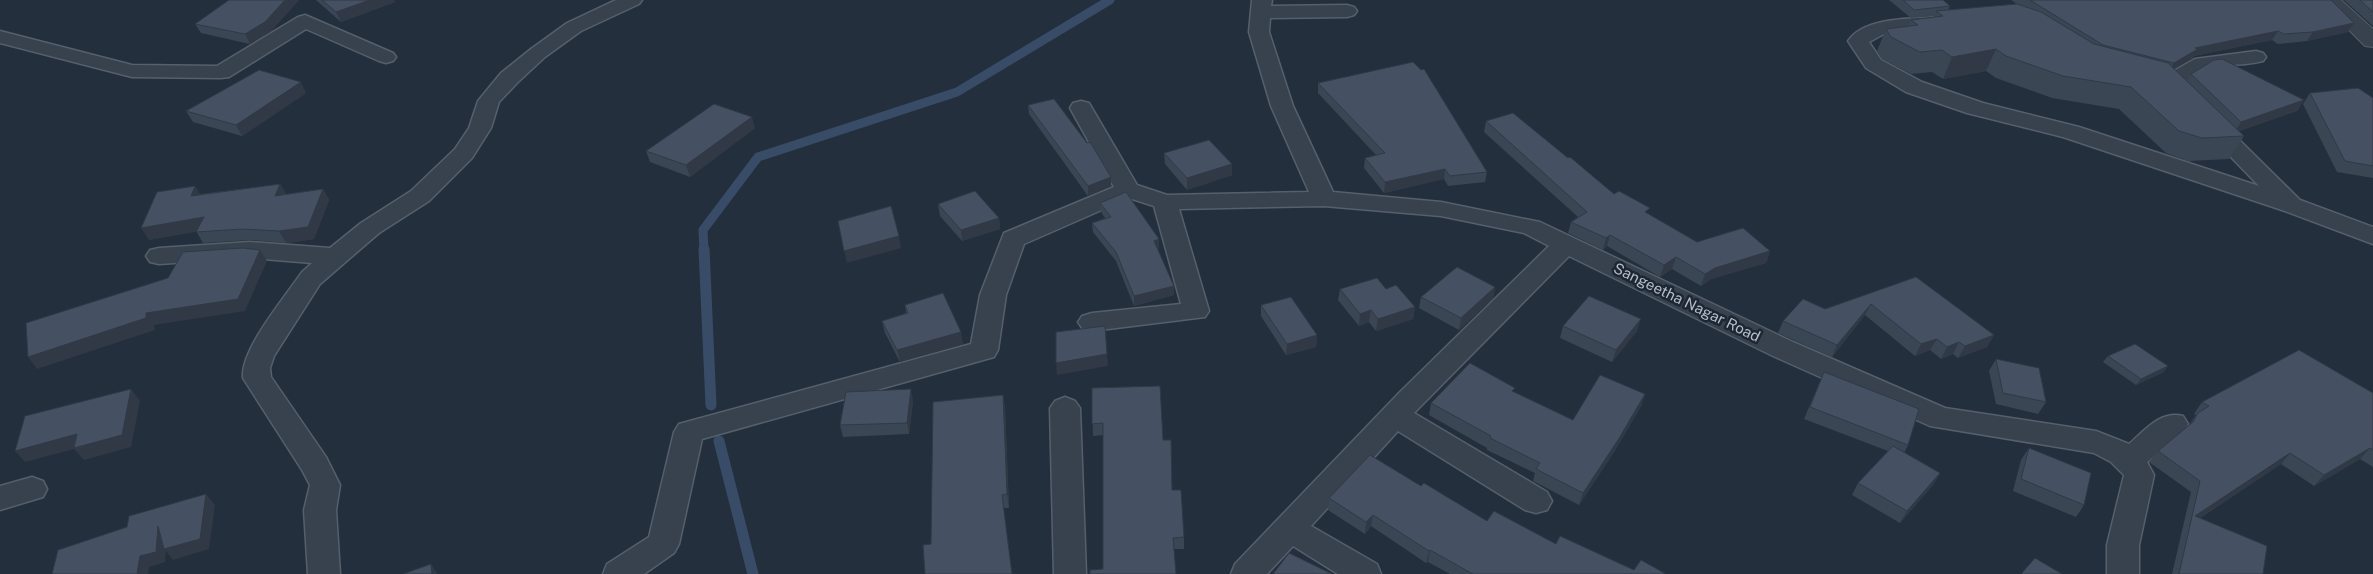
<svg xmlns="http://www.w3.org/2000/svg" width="2373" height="574" font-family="'Public Sans',sans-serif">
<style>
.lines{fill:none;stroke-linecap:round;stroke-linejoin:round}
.stream-far1{stroke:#394c67;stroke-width:9}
.stream{stroke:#394c67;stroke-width:11}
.minor-casing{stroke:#565f6c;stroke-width:3}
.tertiary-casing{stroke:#565f6c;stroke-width:2}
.minor{fill:#38414e;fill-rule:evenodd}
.tertiary{fill:#38414e;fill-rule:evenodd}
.wall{fill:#3b4654}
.shaded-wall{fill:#303945}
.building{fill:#455162;stroke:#303945}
.labels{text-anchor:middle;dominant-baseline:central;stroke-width:5;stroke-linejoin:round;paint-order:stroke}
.street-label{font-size:15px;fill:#b4bcc9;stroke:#1d2633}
</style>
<rect width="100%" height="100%" fill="#242f3e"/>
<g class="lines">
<path class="stream-far1" d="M704,251L703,230L758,157L957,92L1110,0"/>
<g class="stream">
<path d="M704,249L711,405"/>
<path d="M719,441L753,574"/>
</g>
<defs>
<g id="minor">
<path d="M616,0H642L639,4L581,31L545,57L517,83L499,102L491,128L472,158L429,201L379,233L320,284L274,356L270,368L271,377L326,457L340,485L336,510L340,574H308L304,510L310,485L302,470L243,378C240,350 285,297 302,272L312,263L250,258L159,264L150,262L146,256L150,250L159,248L250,242L330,248L361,223L411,191L455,149L469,128L478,101L501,73L531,49L567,23Z"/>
<path d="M1252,0H1272L1271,6L1347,5L1354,7L1357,11L1354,15L1347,17L1270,18L1269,32L1293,106L1333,192L1441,202L1540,222L1793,342L1945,408L2096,431L2129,444C2145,430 2161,410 2183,416L2188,424L2183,432L2147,462L2154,475L2139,545V574H2107V545L2124,475L2111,462L2094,453L1930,426L1773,356L1569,256L1414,413L1547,492L1552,501L1547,510L1536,513L1525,510L1398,431L1311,526L1377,564L1381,574H1338L1293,546L1267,574H1231L1235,564L1399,393L1549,246L1524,233L1441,216L1324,206L1179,209L1209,311L1205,317L1092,331L1082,328L1078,322L1082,316L1092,313L1181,304L1154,206L1129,198L1024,244L1006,295L998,350L994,357L702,439L679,544L674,553L644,574H603L607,564L649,537L674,432L679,424L971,344L980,295L1004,233L1114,187L1070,108L1073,103L1081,101L1089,103L1137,185L1167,195L1309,192L1271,106L1249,32Z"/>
<path d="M305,15L393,53L396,57L393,61L386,63L379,61L306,29L229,77L221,78L132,77L0,43V31L132,65L217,66L298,17Z"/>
<path d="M1942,17L1949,19L1952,23L1949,27L1884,34L1869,42L1881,60L1922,82L1983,103L2079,127L2259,186L2200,125L2203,120L2211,118L2219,120L2300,200L2373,227V244L2282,210L2063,137L1967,113L1906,92L1866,68L1848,41C1865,16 1914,19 1942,17Z"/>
<path d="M2256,51L2263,53L2266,57L2263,61C2246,66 2225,63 2208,69C2191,74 2181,92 2161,88L2158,83L2161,78L2195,59Z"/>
<path d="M1065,397L1075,401L1080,408L1086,574H1054L1050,408L1055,401Z"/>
<path d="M32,477L43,481L47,489L43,497L0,510V486Z"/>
</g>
<path id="tertiary" d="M2319,0H2341L2373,29V47L2365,46Z"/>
</defs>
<use href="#minor" class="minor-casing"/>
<use href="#tertiary" class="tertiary-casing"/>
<use href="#minor" class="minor"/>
<use href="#tertiary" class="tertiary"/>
</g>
<g class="wall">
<path d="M229,0H299L270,32L250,44L201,33L195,24Z"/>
<path d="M316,0H394L395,2L341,22Z"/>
<path d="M1889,0H1943L1950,6L1948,10L2018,5L2011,0H2331L2348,32L2307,41L2278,44L2272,40L2194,56L2193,58L2174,69L2187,82L2191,74L2304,100L2297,111L2239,131L2244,136L2229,159L2188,161L2166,153L2119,109L2052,98L1996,78L1986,71L1943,79L1932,72L1911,74L1882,59L1877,51L1886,29L1908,26L1911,20L1934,17V16L1911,18Z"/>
<path d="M2344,0H2373V26Z"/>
<path d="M1318,83L1487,172L1485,182L1448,186L1444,179L1384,193L1364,168L1365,158L1376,155L1318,93Z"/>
<path d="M306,93L242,136L193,122L186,111Z"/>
<path d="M2310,93L2373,98V178L2337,172L2303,104Z"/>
<path d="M1028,105L1087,143L1111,177V186L1088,196L1029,114Z"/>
<path d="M1486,121L1697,242L1770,251L1766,263L1711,279L1701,286L1672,269L1660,277L1607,246L1603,250L1568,233L1571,222L1578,217L1484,132Z"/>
<path d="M755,128L690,177L650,162L646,151Z"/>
<path d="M1164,153L1232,175L1187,190L1165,164Z"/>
<path d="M280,184L286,194L323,189L329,200L314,239L286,243L250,240L203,243L196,231L149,240L200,194Z"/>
<path d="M1100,203L1159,248L1158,249L1174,295L1134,306L1116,261L1093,232L1092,223L1105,218L1101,212Z"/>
<path d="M938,204L999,218L1000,229L962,241L940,216Z"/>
<path d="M1916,277L1994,335L1987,347L1958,358L1953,354L1941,359L1930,350L1915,356L1865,315L1832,357L1778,333L1783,321L1825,309Z"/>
<path d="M1495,287L1493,298L1459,330L1419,308L1421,297Z"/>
<path d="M1340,289H1386L1415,307L1413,319L1376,331L1369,322L1359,326L1338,300Z"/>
<path d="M905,305L963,344L900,362L885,333L882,321L906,313Z"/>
<path d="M1261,305L1317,335L1316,347L1286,355L1261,316Z"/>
<path d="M1563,326L1637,331L1612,362L1560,338Z"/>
<path d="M2108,356L2164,372L2136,385L2103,362Z"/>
<path d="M1996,359L2046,402L2038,414L1996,404L1989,371Z"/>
<path d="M1824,372L1908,445L1904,453L1940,473L1933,485L1900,523L1852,495L1858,483L1888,451L1804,419Z"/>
<path d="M1092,388L1163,440L1172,490L1184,537V549H1174L1103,435L1093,436Z"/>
<path d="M1514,392L1573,420L1645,394L1641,406L1614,452L1579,505L1533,481L1535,473L1487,450V448L1429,415L1431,403Z"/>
<path d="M2373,393V467L2360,459L2314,486L2281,464L2200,518L2263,574H2172L2191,492L2149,462L2158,451L2189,425L2196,415L2194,414L2202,402Z"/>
<path d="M1003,395L1005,409L1009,508H1004L931,544Z"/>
<path d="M913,401L909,434L843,437L840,425Z"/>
<path d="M2029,448L2084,505L2076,517L2013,491L2021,460Z"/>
<path d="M1421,486L1487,521L1634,570L1666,574H1450L1428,562L1426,563L1371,526L1365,534L1328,510L1329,498Z"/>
</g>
<g class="shaded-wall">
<path d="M285,0H299L270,32L250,44L245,34Z"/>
<path d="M370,0H394L395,2L341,22L336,12Z"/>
<path d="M2354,23L2348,32L2307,41L2313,32Z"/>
<path d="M2278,31L2272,40L2194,56L2193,58L2169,72L2174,63L2195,48Z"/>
<path d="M1996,49L1986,71L1943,79L1952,57Z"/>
<path d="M301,82L306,93L242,136L236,125Z"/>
<path d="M2304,100L2297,111L2234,133L2241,122Z"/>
<path d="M752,117L755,128L690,177L686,165Z"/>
<path d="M1232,164V175L1187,190V178Z"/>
<path d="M1445,169L1444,179L1384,193L1385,182Z"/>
<path d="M1111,177V186L1088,196V186Z"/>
<path d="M280,184L287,195L275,196Z"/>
<path d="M195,186L202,197L191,196Z"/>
<path d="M323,189L329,200L314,239L286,243L279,231Z"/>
<path d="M204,217L212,229L149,240L141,228Z"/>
<path d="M999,218L1000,229L962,241L961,230Z"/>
<path d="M1610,235L1607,246L1603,250L1606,238Z"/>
<path d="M899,236L901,248L847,263L844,251Z"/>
<path d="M1159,239V248L1155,250L1154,241Z"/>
<path d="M260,250L267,261L245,311L154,325L155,330L37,369L28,357L146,313Z"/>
<path d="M1770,251L1766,263L1711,279L1701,286L1705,274L1715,268Z"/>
<path d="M1676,257L1672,269L1660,277L1664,265Z"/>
<path d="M1174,286V295L1134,306V296Z"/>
<path d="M1495,287L1493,298L1459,330L1461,318Z"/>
<path d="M1871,304L1865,315L1832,357L1837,345Z"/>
<path d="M1415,307L1413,319L1376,331L1378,319Z"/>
<path d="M1371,310L1369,322L1359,326L1360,314Z"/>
<path d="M1641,319L1637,331L1612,362L1616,350Z"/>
<path d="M961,332L963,344L900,362L897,350Z"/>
<path d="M1317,335L1316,347L1286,355L1287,344Z"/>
<path d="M1994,335L1987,347L1958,358L1965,346Z"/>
<path d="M1937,339L1930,350L1915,356L1921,344Z"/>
<path d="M1959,342L1953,354L1941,359L1947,347Z"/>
<path d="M1107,354L1108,366L1057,375L1056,363Z"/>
<path d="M2168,366L2164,372L2136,385L2141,379Z"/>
<path d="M131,389L140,401L131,447L84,460L74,449L25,462L15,451L77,434Z"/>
<path d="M911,389L913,401L909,434L907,423Z"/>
<path d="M1645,394L1641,406L1614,452L1579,505L1583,493Z"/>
<path d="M1003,395L1005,409L1009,508L1007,494Z"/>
<path d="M2370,448L2360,459L2314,486L2324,475Z"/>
<path d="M2290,453L2281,464L2190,524L2195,516Z"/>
<path d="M1940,473L1933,485L1900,523L1907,511Z"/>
<path d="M206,494L215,505L209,549L173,560L166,551L165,562L149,567L148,574H137L140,556L158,526Z"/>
<path d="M1373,515L1371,526L1365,534L1366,522Z"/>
<path d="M1430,550L1428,562L1426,563L1429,551Z"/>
<path d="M431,564L438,574H432Z"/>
</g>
<g class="building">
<path d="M229,0H285L265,22L245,34L195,24Z"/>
<path d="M322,0H370L336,12Z"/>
<path d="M1903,0H1943L1950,6L1914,10Z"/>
<path d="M2030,0H2331L2354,23L2313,32L2284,34L2278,31L2195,48L2198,49L2174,63L2103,45Z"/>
<path d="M2360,0H2373V12Z"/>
<path d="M2017,4L2041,12L2094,44L2168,63L2244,136L2202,138L2179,131L2131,87L2063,76L2006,56L1996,49L1952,57L1942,50L1920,52L1891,37L1886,29L1918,25L1911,20L1943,16L1936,11Z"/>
<path d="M2222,59L2304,100L2241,122L2191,74L2214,60Z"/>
<path d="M1413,62L1421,70L1424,69L1487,172L1450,176L1445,169L1385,182L1365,158L1385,153L1318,83Z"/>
<path d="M259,70L301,82L236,125L186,111Z"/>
<path d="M2358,88L2373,98V166L2345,161L2310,93Z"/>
<path d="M1054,99L1087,143L1090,142L1111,177L1088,186L1028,105Z"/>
<path d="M714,104L752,117L686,165L646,151Z"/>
<path d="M1513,113L1568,158L1570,157L1614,194L1619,191L1650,208L1645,212L1697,242L1743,228L1770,251L1715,268L1705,274L1676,257L1664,265L1610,235L1606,238L1571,222L1587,212L1486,121Z"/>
<path d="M1209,140L1232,164L1187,178L1164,153Z"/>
<path d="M280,184L275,196L323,189L308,227L279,231L243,229L196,232L204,217L141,228L157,192L195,186L191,196Z"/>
<path d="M975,191L999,218L961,230L938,204Z"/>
<path d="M1126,192L1159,239L1154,241L1174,286L1134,296L1116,252L1092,223L1111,217L1100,203Z"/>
<path d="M891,206L899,236L844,251L838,221Z"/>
<path d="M243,248L260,250L238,299L146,313V318L28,357L26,323L168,278L183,252Z"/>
<path d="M1457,267L1495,287L1461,318L1421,297Z"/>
<path d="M1916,277L1994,335L1965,346L1959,342L1947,347L1937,339L1921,344L1871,304L1837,345L1783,321L1803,299L1825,309Z"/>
<path d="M1377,278L1386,289L1396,285L1415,307L1378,319L1371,310L1360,314L1340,289Z"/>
<path d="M943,293L961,332L897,350L882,321L908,313L905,305Z"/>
<path d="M1589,296L1641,319L1616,350L1563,326Z"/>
<path d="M1291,297L1317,335L1287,344L1261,305Z"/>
<path d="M1105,326L1107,354L1056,363V332Z"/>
<path d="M2135,344L2168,366L2141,379L2108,356Z"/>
<path d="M2299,350L2373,393V450L2370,448L2324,475L2290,453L2195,516L2267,546L2263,574H2179L2200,481L2158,451L2193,422L2198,413L2209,406L2202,402Z"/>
<path d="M1996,359L2039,368L2046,402L2003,393Z"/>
<path d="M1470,363L1515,388L1512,391L1573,420L1600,375L1645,394L1618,440L1583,493L1536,469L1540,463L1490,438L1491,436L1431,403Z"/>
<path d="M1824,372L1919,409L1908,445L1810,407Z"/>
<path d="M1160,386L1163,440H1171L1172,490H1181L1184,537L1173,538L1176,574H1090V570L1103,569V423L1092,424V388Z"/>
<path d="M131,389L122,435L74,448L77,434L15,451L25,416Z"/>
<path d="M911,389L907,423L840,425L846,392Z"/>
<path d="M1003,395L1007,494L1002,495L1012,574H925L923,545L931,544L933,402Z"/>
<path d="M1893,446L1940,473L1907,511L1858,483Z"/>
<path d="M2029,448L2091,473L2084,505L2021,479Z"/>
<path d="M1370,455L1421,486L1424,483L1487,521L1494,511L1556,544L1560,536L1634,570L1641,560L1666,574H1473L1430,550L1429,551L1373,515L1366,522L1329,498Z"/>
<path d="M206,494L200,539L164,549L158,526L156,552L140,556L137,574H52L58,550L127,527L129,516Z"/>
<path d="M1289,553L1332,574H1273Z"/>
<path d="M2035,558L2062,574H2021Z"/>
<path d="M431,564L432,574H403Z"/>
</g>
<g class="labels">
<g class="street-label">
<text transform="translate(1687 302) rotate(26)">Sangeetha Nagar Road</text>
</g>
</g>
</svg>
